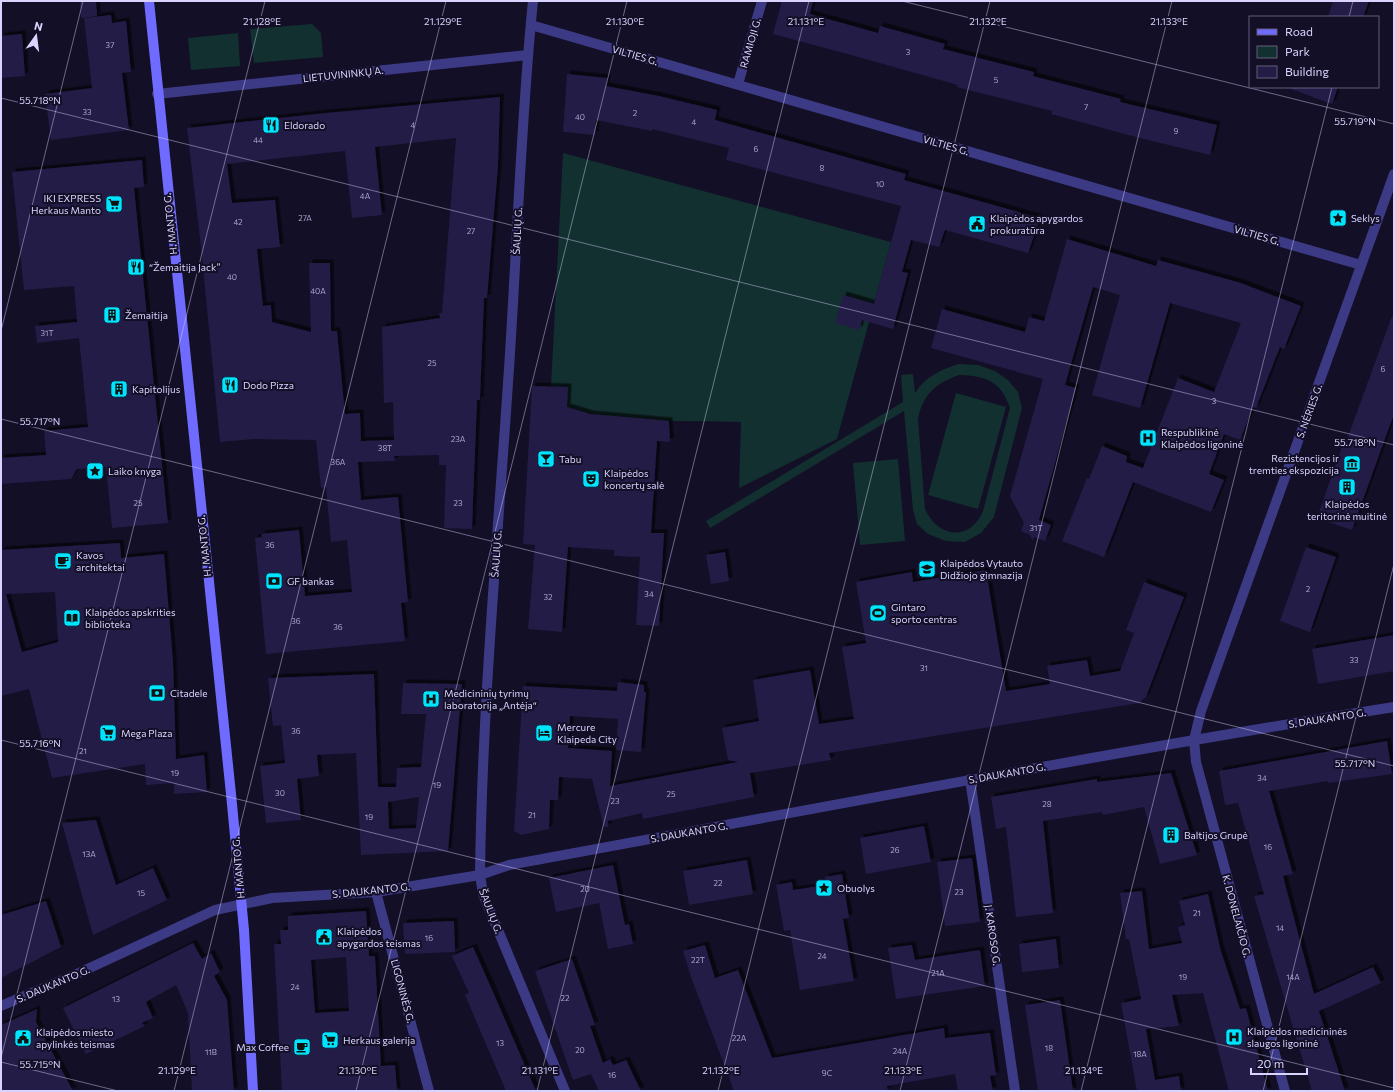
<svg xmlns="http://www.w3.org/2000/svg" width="1395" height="1092" font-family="Commissioner,sans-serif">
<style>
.green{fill:#12302f;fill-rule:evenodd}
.building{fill:#241b47;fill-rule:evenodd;filter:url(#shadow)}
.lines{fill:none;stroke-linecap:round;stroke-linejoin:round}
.minor{stroke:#3d3a85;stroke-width:10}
.secondary{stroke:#6f6bff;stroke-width:10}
.ticks{fill:none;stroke:#d9d4ff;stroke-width:1;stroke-opacity:0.45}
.labels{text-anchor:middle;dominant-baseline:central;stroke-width:4;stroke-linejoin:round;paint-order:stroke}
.number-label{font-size:8px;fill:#aca6d1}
.street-label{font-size:10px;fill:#d9d4ff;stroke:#130f26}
.poi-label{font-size:10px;fill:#d9d4ff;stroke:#130f26;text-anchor:start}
.ticks-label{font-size:10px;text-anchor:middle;fill:#d9d4ff;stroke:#130f26;stroke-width:4;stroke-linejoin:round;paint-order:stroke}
</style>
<defs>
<filter id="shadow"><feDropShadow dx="3.5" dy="-3.5" stdDeviation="0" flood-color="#0009"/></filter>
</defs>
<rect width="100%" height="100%" fill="#130f26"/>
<g class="green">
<path d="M312,24L321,33L323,57L254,63L250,29Z"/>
<path d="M238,33L240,66L191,70L188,38Z"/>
<path d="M563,153L891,242L837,439L739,488L741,422C685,420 621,425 567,407L568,387L551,386Z"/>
<path d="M959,364L978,365L995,371L1008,380L1018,392L1022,408L994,517L981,533L965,542L946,541L928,534L917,524L913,510L904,411L710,528L706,521L903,402L901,375L913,374L915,393C925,377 941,369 959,364ZM959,375C986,376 1001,381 1010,408L983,511C970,542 938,538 925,509L918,419C923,394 936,383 959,375Z"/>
<path d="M956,393L1006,407L978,509L928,495Z"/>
<path d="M898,459L905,541L860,545L853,463Z"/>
</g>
<g class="building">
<path d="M80,1H96L97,16L81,18Z"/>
<path d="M782,1H813L810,14L878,33L880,26L945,44L943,49L1034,72L1033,76L1121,99L1120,102L1217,125L1210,155L1136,137L1051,114L1052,111L957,87L958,85L851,55L773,34Z"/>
<path d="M1333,1H1369L1363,17H1328Z"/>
<path d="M111,15L112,23L126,21L131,72L122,73L129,130L51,140L45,94L92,88L84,18Z"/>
<path d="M22,34L25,76L1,78V36Z"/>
<path d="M567,74L607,78L606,86L659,96L717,110L715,120L906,174L904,180L1040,218L1028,253L945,230L939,247L911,240L902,272L908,273L893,329L862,320L859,330L835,323L843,295L874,304L901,206L726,160L729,148L652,129V131L596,120L595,135L563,132Z"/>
<path d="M1291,87H1338L1332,104L1291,89Z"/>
<path d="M500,97L498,166L487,298H484L480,400H477L472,529L444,528L446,465H439V455L394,456L395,461L358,462L361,500L398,497L408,602L401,603L405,641L266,654L255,538L262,537L261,534L299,530L305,596L352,592L347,540L331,542L326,487L321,488L316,440L253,439L220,442L201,247L187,128L326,113ZM456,138L442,313H439L440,318L382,327L384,403L393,402L394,440L361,441L360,413L345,414L337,331H331L330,263H309L311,332L272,322L271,305L263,306L257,249L280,247L275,200L232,203L227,164L345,151L352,218L382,215L375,147Z"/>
<path d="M142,160L144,187L134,188L168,523L112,528L106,467L77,469L71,479L1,484V458L46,455L44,431L88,427L79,338L37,343L35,326L77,322L74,286L24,290L12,172Z"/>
<path d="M1067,239L1156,266L1158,260L1241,283L1301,306L1284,349L1280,347L1256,408L1253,407L1240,440L1224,434L1209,474L1224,480L1211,512L1133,482L1104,557L1062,541L1087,478L1089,479L1102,446L1127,456L1126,462L1143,468L1178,378L1214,392L1241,323L1170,303L1140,408L1092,395L1120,295L1093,287L1065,385L1076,388L1039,520L1051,525L1045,541L1034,537L1033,541L1030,535L1021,531L1024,523L1010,496L1043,379L931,348L942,309L1025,332L1029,317L1044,321Z"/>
<path d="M1392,316L1394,317V414L1352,530L1317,518L1343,444L1345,445Z"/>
<path d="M532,386L568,387L567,407L590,414L669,421L670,442L657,441L651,533H664L659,626L636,625L640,557L614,556V550L568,547L562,632L528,629L535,545L523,544Z"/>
<path d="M120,543L121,558L164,554L173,661L176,759L204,755L207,792L174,794V783L146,785L145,764L52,778L29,689L1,696V550ZM55,592L58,642L22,652L6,594Z"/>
<path d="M1306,547L1336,557L1310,632L1280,621Z"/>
<path d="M725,552L729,581L711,584L706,555Z"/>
<path d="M986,570L1006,691L1050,684L1047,666L1087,660L1090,676L1120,671L1134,633L1126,630L1144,582L1184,597L1146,697L1139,703L829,753L831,760L750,773L754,797L643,819L642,813L608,821V827H604L592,779L559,777L558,800H550L549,829L521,835L514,831L523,686L617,691L618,682L644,685V692H646L641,752L616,750L618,719L570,716L568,748L612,751L610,786L738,762L728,760L722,728L759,721L753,680L810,670L819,724L854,719L842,647L866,643L856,582L912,572L913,582Z"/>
<path d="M1394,635V671L1318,684L1312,649Z"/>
<path d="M374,674L378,787H396L397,768L421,767L426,714H401L403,683L462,684L448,851L361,855L356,753L317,755L319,776L297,779L301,820L266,823L260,766L285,763L281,725L273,726L268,678ZM419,797L416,828L389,829L388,802Z"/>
<path d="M1387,741L1392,774L1328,783L1327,781L1269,791L1293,874L1283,876L1314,994L1373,967L1381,983L1319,1011L1345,1091H1312L1254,896L1264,894L1238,803L1225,805L1219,771Z"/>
<path d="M1171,773L1197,855L1160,864L1144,807L1103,815L1102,812L1043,821L1053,913L1016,917L1006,827L996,829L991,797L1097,779V782Z"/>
<path d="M96,820L116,885L153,868L167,900L93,935L62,823Z"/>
<path d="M924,826L931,862L866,874L860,838Z"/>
<path d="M972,858L980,922L945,926L937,862Z"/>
<path d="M747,860L753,894L689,905L683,871Z"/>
<path d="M613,865L625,925L629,924L633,944L608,949L599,903L556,912L549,878Z"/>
<path d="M842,874L849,918L843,919L854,981L800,990L790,930L784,931L776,885L792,882L793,890L826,885L825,877Z"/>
<path d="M1142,891L1149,949L1182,943L1178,927L1185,925L1179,901L1208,894L1220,948L1240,1009L1246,1008L1268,1091H1229L1203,993L1172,995L1179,1026L1146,1029L1155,1080L1179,1076L1181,1091H1137L1121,1003L1141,999L1129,939H1126L1120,893Z"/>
<path d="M46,901L61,947L1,978V915Z"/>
<path d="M366,911L369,956H375L381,1066L395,1065L397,1091H282L274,944H281L280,930H288V916ZM346,957L349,1011L315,1013L311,960Z"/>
<path d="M454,921L455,952L405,954L403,923Z"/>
<path d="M1056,939L1059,968L1022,972L1019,944Z"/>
<path d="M193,943L202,959L211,953L220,972L214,976L227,1000L234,1091H192L188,1013L176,985L146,1002L153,1018L142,1023L145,1026L86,1054L63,1008Z"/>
<path d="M705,945L715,978L738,970L772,1058L944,1028L945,1038L990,1033L996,1075L990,1076L993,1091H958L955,1074L887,1086L888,1091H734L691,977L683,951Z"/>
<path d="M912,945L915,960L980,950L985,986L896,999L888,948Z"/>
<path d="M473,947L490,985L536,1091H506L465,995L469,993L452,956Z"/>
<path d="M572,959L595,1025L590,1026L603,1063L610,1059L613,1065L626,1060L641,1091H599L591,1074L573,1080L535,971Z"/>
<path d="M1060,1000L1073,1091H1038L1025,1005Z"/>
<path d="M37,1009L36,1022L73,1091H1V1025Z"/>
</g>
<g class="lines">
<g class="minor">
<path d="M533,1C520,128 517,256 508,383C497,547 482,711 480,875L483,894L565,1091"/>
<path d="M531,25L1361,265"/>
<path d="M738,84L762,1"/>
<path d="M157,94L528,55"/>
<path d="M970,779L1015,1091"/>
<path d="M376,892L429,1091"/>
<path d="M1,1006L81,972L215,910L272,898L376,892L480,875L509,865C804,811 1098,754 1394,707"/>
<path d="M1285,1091L1196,762L1194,740L1201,711L1394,174"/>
</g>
<path class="secondary" d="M149,1L231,794L244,930L253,1091"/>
</g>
<path class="ticks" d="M902,1L1394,124M1349,17L1353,1M1,98L1394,445M1,331L83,1M1,419L1394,766M1,740L1394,1088M1,1058L265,1M1,1062L118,1091M174,1091L446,1M356,1091L627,1M537,1091L809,1M718,1091L990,1M900,1091L1172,1M1081,1091L1332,87M1263,1091L1394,564"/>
<defs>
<symbol id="restaurant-square" viewBox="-11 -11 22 22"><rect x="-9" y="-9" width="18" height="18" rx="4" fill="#00e5ff" stroke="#130f26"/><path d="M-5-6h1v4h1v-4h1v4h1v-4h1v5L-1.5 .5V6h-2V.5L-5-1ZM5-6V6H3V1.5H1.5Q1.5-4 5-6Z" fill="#111"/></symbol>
<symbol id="supermarket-square" viewBox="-11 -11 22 22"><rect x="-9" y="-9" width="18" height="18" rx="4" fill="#00e5ff" stroke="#130f26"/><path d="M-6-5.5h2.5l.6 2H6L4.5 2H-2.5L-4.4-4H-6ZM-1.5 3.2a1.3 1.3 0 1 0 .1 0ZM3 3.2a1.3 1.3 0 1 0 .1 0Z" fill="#111"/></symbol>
<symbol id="sight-square" viewBox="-11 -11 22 22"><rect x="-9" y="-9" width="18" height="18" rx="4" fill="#00e5ff" stroke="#130f26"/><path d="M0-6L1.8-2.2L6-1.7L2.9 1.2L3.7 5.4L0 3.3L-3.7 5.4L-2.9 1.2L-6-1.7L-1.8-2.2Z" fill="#111"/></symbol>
<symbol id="civic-square" viewBox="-11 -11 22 22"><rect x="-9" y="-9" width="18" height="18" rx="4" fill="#00e5ff" stroke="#130f26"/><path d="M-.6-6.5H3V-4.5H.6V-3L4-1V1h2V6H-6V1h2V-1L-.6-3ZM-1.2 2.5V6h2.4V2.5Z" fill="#111"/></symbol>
<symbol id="building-square" viewBox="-11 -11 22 22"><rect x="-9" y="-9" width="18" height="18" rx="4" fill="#00e5ff" stroke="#130f26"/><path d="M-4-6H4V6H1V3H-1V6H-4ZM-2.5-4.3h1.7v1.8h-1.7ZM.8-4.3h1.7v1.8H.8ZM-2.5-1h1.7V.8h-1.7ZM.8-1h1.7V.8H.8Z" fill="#111"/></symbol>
<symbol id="hospital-square" viewBox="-11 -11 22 22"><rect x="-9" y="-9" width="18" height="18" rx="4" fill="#00e5ff" stroke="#130f26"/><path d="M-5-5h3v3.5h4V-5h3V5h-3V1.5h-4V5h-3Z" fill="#111"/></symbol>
<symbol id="bar-square" viewBox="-11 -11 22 22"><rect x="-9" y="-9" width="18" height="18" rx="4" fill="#00e5ff" stroke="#130f26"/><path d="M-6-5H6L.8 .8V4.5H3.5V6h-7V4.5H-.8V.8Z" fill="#111"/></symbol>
<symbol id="museum-square" viewBox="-11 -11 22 22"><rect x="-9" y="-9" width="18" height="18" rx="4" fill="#00e5ff" stroke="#130f26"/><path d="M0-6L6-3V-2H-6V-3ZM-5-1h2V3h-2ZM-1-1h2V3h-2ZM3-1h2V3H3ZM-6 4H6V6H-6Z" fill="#111"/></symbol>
<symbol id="theatre-square" viewBox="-11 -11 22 22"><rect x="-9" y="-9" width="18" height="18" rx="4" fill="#00e5ff" stroke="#130f26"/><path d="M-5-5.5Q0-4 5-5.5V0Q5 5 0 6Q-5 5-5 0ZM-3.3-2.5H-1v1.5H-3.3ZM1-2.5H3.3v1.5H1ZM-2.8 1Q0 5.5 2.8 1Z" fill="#111"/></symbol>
<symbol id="cafe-square" viewBox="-11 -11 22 22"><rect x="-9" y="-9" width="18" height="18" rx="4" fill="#00e5ff" stroke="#130f26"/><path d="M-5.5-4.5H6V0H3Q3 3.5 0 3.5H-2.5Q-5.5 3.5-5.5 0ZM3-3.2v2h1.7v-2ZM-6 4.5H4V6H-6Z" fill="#111"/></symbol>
<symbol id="school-square" viewBox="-11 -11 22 22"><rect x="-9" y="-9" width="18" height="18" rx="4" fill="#00e5ff" stroke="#130f26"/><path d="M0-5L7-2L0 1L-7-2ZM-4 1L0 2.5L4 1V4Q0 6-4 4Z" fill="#111"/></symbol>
<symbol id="bank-square" viewBox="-11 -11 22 22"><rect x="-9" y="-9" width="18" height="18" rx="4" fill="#00e5ff" stroke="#130f26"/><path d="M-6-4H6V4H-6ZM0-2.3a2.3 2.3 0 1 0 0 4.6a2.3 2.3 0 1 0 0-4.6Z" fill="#111"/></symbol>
<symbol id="stadium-square" viewBox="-11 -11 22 22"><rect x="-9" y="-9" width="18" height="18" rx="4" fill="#00e5ff" stroke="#130f26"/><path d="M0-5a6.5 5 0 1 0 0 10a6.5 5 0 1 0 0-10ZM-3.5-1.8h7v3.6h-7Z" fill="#111"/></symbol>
<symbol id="library-square" viewBox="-11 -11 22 22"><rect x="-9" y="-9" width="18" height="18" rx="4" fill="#00e5ff" stroke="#130f26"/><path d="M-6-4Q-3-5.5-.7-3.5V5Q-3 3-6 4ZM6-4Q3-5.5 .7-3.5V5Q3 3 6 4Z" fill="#111"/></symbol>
<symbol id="hotel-square" viewBox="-11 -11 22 22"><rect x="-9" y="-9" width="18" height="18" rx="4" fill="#00e5ff" stroke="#130f26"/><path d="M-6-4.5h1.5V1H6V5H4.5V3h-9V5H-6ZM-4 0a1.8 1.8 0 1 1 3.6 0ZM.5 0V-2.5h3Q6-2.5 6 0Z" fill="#111"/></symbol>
</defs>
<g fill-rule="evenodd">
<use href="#restaurant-square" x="261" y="115" width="20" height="20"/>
<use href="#supermarket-square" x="104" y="194" width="20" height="20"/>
<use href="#sight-square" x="1328" y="208" width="20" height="20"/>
<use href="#civic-square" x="967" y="214" width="20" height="20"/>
<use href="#restaurant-square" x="126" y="257" width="20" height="20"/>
<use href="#building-square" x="102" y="305" width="20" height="20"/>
<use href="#restaurant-square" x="220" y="375" width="20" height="20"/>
<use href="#building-square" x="109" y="379" width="20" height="20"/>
<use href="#hospital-square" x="1138" y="428" width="20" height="20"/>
<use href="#bar-square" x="536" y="449" width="20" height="20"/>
<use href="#museum-square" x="1342" y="454" width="20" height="20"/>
<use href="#sight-square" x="85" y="461" width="20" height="20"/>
<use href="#theatre-square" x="581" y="469" width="20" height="20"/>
<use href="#building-square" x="1337" y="477" width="20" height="20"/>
<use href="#cafe-square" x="53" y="551" width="20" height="20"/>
<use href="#school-square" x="917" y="559" width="20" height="20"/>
<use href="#bank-square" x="264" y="571" width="20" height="20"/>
<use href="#stadium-square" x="868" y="603" width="20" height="20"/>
<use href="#library-square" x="62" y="608" width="20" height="20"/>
<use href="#bank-square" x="147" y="683" width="20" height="20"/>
<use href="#hospital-square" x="421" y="689" width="20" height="20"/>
<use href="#supermarket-square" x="98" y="723" width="20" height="20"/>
<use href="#hotel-square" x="534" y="723" width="20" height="20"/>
<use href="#building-square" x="1161" y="825" width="20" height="20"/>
<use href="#sight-square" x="814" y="878" width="20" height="20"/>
<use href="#civic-square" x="314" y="927" width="20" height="20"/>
<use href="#hospital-square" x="1224" y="1027" width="20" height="20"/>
<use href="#civic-square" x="13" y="1028" width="20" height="20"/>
<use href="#supermarket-square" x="320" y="1030" width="20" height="20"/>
<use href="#cafe-square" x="292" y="1037" width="20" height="20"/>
</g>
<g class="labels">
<g class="number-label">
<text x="110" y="45">37</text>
<text x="908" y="52">3</text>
<text x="996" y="80">5</text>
<text x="1086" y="107">7</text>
<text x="87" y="112">33</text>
<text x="635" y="113">2</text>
<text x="580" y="117">40</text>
<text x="694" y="122">4</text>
<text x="413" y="125">4</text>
<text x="1176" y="131">9</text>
<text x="258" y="140">44</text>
<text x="756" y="149">6</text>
<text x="822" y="168">8</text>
<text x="880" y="184">10</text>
<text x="365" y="196">4A</text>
<text x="305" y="218">27A</text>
<text x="238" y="222">42</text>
<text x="471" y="231">27</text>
<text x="232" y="277">40</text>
<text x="318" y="291">40A</text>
<text x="47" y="333">31T</text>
<text x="432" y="363">25</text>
<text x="1383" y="369">6</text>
<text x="1214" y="401">3</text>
<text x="458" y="439">23A</text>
<text x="385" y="448">38T</text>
<text x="338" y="462">36A</text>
<text x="138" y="503">25</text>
<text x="458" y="503">23</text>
<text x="1036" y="528">31T</text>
<text x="270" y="545">36</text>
<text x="1308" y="589">2</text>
<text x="649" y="594">34</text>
<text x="548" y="597">32</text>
<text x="296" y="621">36</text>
<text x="338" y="627">36</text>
<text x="1354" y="660">33</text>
<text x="924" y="668">31</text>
<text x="296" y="731">36</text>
<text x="83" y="751">21</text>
<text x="175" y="773">19</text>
<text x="1262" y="778">34</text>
<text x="437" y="785">19</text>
<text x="280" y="793">30</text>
<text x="671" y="794">25</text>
<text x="615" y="801">23</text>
<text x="1047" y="804">28</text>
<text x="532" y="815">21</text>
<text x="369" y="817">19</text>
<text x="1268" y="847">16</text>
<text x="895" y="850">26</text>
<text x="89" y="854">13A</text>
<text x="718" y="883">22</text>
<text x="585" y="889">20</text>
<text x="959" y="892">23</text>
<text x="141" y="893">15</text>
<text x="1197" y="913">21</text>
<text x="1280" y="928">14</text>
<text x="429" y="938">16</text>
<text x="822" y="956">24</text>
<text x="698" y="960">22T</text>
<text x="938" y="973">21A</text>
<text x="1183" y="977">19</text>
<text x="1293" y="977">14A</text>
<text x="295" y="987">24</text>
<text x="565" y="998">22</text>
<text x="116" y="999">13</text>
<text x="739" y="1038">22A</text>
<text x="500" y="1043">13</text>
<text x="1049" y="1048">18</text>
<text x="580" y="1050">20</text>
<text x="900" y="1051">24A</text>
<text x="211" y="1052">11B</text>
<text x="1140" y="1054">18A</text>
<text x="827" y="1073">9C</text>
<text x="612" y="1075">16</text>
</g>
<g class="street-label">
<text transform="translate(750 43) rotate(-74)">RAMIOJI G.</text>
<text transform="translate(635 55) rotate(16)">VILTIES G.</text>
<text transform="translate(343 74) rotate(-6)">LIETUVININKŲ A.</text>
<text transform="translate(946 145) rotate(16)">VILTIES G.</text>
<text transform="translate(170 224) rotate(-96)">H. MANTO G.</text>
<text transform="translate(517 231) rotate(-87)">ŠAULIŲ G.</text>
<text transform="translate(1257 235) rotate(16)">VILTIES G.</text>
<text transform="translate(1309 411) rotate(-70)">S. NĖRIES G.</text>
<text transform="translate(204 546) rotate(-96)">H. MANTO G.</text>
<text transform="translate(496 554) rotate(-86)">ŠAULIŲ G.</text>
<text transform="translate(1327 718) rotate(-9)">S. DAUKANTO G.</text>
<text transform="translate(1007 773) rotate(-10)">S. DAUKANTO G.</text>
<text transform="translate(689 832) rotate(-10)">S. DAUKANTO G.</text>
<text transform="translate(238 868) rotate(-95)">H. MANTO G.</text>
<text transform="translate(371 890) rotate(-6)">S. DAUKANTO G.</text>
<text transform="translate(491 911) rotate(69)">ŠAULIŲ G.</text>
<text transform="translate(1237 916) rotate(75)">K. DONELAIČIO G.</text>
<text transform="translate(993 935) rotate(82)">J. KAROSO G.</text>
<text transform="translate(53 984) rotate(-23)">S. DAUKANTO G.</text>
<text transform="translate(403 991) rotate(75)">LIGONINĖS G.</text>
</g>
<g class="poi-label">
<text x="284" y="125">Eldorado</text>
<text x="101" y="198" text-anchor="end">IKI EXPRESS<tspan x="101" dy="12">Herkaus Manto</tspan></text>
<text x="990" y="218">Klaipėdos apygardos<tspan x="990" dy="12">prokuratūra</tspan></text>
<text x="1351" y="218">Seklys</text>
<text x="149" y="267">“Žemaitija Jack”</text>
<text x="125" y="315">Žemaitija</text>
<text x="243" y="385">Dodo Pizza</text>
<text x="132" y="389">Kapitolijus</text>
<text x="1161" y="432">Respublikinė<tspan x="1161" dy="12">Klaipėdos ligoninė</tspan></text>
<text x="1339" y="458" text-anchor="end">Rezistencijos ir<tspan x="1339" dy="12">tremties ekspozicija</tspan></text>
<text x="559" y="459">Tabu</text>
<text x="108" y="471">Laiko knyga</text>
<text x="604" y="473">Klaipėdos<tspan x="604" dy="12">koncertų salė</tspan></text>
<text x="1347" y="504" text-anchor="middle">Klaipėdos<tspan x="1347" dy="12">teritorinė muitinė</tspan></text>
<text x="76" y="555">Kavos<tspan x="76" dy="12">architektai</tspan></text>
<text x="940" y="563">Klaipėdos Vytauto<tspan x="940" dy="12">Didžiojo gimnazija</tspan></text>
<text x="287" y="581">GF bankas</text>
<text x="891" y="607">Gintaro<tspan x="891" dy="12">sporto centras</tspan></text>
<text x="85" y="612">Klaipėdos apskrities<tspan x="85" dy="12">biblioteka</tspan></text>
<text x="170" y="693">Citadele</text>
<text x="444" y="693">Medicininių tyrimų<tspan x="444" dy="12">laboratorija „Antėja“</tspan></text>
<text x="557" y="727">Mercure<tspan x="557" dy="12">Klaipeda City</tspan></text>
<text x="121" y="733">Mega Plaza</text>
<text x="1184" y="835">Baltijos Grupė</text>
<text x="837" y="888">Obuolys</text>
<text x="337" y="931">Klaipėdos<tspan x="337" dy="12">apygardos teismas</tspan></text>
<text x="1247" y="1031">Klaipėdos medicininės<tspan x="1247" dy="12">slaugos ligoninė</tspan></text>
<text x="36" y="1032">Klaipėdos miesto<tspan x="36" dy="12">apylinkės teismas</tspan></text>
<text x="343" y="1040">Herkaus galerija</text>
<text x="289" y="1047" text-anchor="end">Max Coffee</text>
</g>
</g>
<g class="ticks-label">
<text x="262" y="25">21.128°E</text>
<text x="443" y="25">21.129°E</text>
<text x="625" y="25">21.130°E</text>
<text x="806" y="25">21.131°E</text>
<text x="988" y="25">21.132°E</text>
<text x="1169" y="25">21.133°E</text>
<text x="40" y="104">55.718°N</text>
<text x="1355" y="125">55.719°N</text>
<text x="40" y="425">55.717°N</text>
<text x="1355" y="446">55.718°N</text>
<text x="40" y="747">55.716°N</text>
<text x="1355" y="767">55.717°N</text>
<text x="40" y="1068">55.715°N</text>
<text x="177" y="1074">21.129°E</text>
<text x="358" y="1074">21.130°E</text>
<text x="540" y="1074">21.131°E</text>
<text x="721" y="1074">21.132°E</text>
<text x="903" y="1074">21.133°E</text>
<text x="1084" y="1074">21.134°E</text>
</g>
<rect width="1395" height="1092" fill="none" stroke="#d9d4ff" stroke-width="4"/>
<rect x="1249" y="16" width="130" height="72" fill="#130f26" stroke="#625e7d"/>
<rect x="1257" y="29" width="20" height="6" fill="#6f6bff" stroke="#625e7d"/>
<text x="1285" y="36" font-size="12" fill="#d9d4ff">Road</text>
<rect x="1257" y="46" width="20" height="12" fill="#12302f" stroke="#625e7d"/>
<text x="1285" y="56" font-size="12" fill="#d9d4ff">Park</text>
<rect x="1257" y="66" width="20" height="12" fill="#241b47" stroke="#625e7d"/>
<text x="1285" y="76" font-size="12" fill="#d9d4ff">Building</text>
<g transform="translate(36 36) rotate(14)" stroke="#130f26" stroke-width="3" paint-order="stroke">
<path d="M0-3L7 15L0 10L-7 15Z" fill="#d9d4ff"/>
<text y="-6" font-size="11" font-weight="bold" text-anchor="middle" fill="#d9d4ff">N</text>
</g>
<path d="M1251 1068v6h56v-6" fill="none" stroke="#d9d4ff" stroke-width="2"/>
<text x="1257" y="1068" font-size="12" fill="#d9d4ff" stroke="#130f26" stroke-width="3" paint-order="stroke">20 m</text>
</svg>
